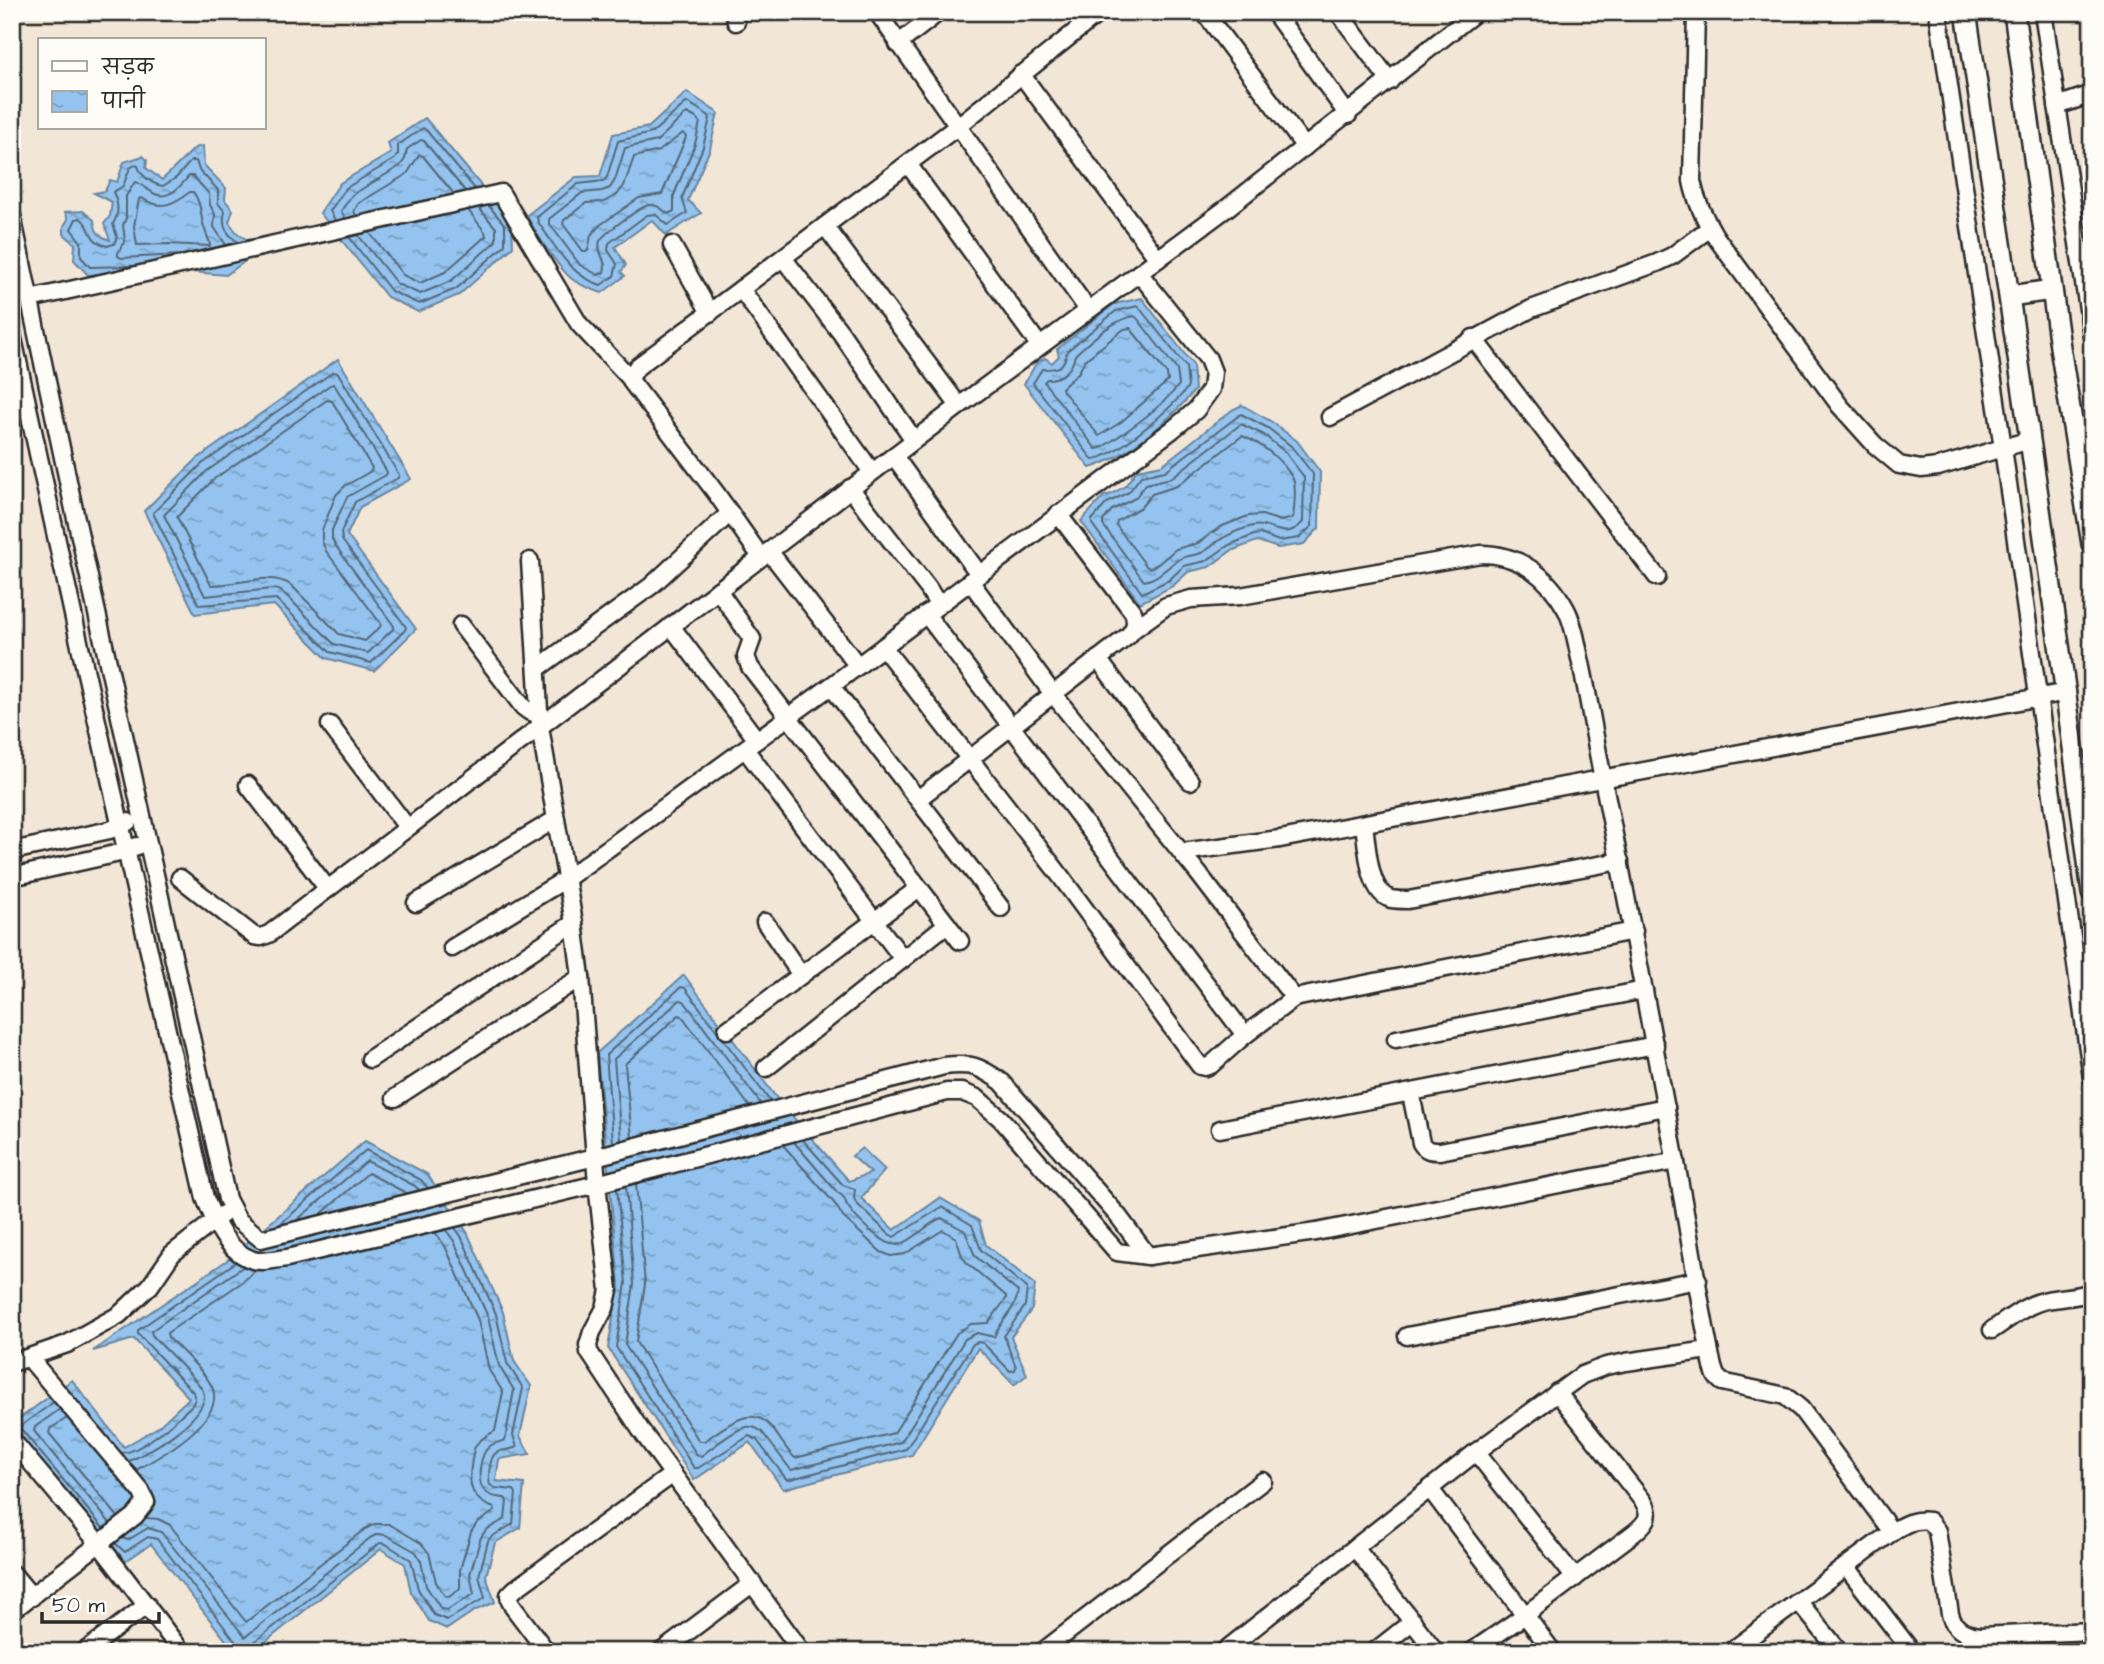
<svg xmlns="http://www.w3.org/2000/svg" width="2104" height="1664" font-family="'Architects Daughter','Playpen Sans Deva',sans-serif">
<style>
.water{fill:url(#water-ripples);stroke:#6986a0;stroke-width:2}
.lines{fill:none;stroke-linecap:round;stroke-linejoin:round}
.shore{stroke:#556879;stroke-width:2}
.minor-casing{stroke:#2b2b2b;stroke-width:21}
.tertiary-casing{stroke:#2b2b2b;stroke-width:24}
.minor{stroke:#fdfcf7;stroke-width:16}
.tertiary{stroke:#fdfcf7;stroke-width:19}
</style>
<defs>
<pattern id="water-ripples" width="26" height="14" patternUnits="userSpaceOnUse" patternTransform="scale(1.75)"><rect width="26" height="14" fill="#93c3ee"/><path d="M2 4q2-2 4 0t4 0M15 11q2-2 4 0t4 0" fill="none" stroke="#789fc1"/></pattern>
</defs>
<rect width="100%" height="100%" fill="#f2e6d7"/>
<filter id="ink" filterUnits="userSpaceOnUse"><feTurbulence type="fractalNoise" baseFrequency=".0143" numOctaves="2"/><feDisplacementMap in="SourceGraphic" scale="14" xChannelSelector="R" yChannelSelector="G"/><feConvolveMatrix kernelMatrix="1 2 1 2 8 2 1 2 1" color-interpolation-filters="sRGB"/></filter>
<g filter="url(#ink)">
<g class="water">
<path d="M687,92L718,113L710,149L688,200L701,213L666,235L652,220L615,247L626,265L621,272L625,276L602,293C591,289 581,286 572,279C560,270 533,230 527,215L576,177L600,176L613,134L649,127Z"/>
<path d="M425,118L512,223L513,247L459,295L418,312L387,297L320,213L340,183L391,153L388,143Z"/>
<path d="M203,146L204,165L226,188L225,200L233,210L229,222C235,231 240,238 251,240V257L226,275L168,270L88,275L74,260L75,244L64,234V226L68,219L65,212L83,211L94,220C95,232 99,236 110,240L104,224L110,216L112,202L94,193L105,191L110,180L117,182L124,162L143,156L147,160L146,168L162,180L195,148Z"/>
<path d="M1142,298L1193,365L1195,390C1169,421 1129,456 1090,468L1024,384L1037,362L1045,358L1052,363L1059,356L1057,349L1114,304Z"/>
<path d="M338,359L411,479L360,507L347,535L416,629L374,671L326,658L274,605L195,614L144,511L197,459Z"/>
<path d="M1242,405L1272,422L1297,441L1320,472L1319,528L1304,544L1278,548L1257,541L1231,551L1209,567L1188,572L1173,586L1140,603L1081,521L1104,496L1112,494L1125,486L1137,470L1162,465L1232,410Z"/>
<path d="M684,975L779,1101L849,1181L871,1173L852,1156L862,1148L885,1170L861,1198L894,1230L940,1198L979,1221L986,1245L1035,1285L1032,1309L1011,1337L1027,1375L1014,1385L978,1348L912,1455L783,1489L750,1442L694,1480L608,1348L619,1283L597,1053Z"/>
<path d="M365,1141L427,1174L467,1232L503,1312L514,1361L531,1386L520,1436L530,1454L499,1459L496,1481L524,1484L520,1528L495,1543L486,1576L495,1602L474,1611L447,1629L429,1621L411,1592L405,1564L381,1549L253,1652H235L151,1544L123,1563L12,1430V1424L72,1380L124,1447L158,1427L189,1398L134,1339L93,1351L226,1261Z"/>
</g>
<g class="lines">
<g class="shore">
<path d="M687,102L708,115L710,118L703,147L682,198L687,213L668,225L655,214L647,215L609,243L608,250L617,264L614,276L601,285C570,276 556,247 538,222L537,217L578,184L604,181L607,177L618,141L652,133Z"/>
<path d="M687,113L698,119L700,122L695,144L674,195V211L668,214C662,209 657,204 649,205C640,207 604,233 600,241C596,253 608,260 604,272L598,275L580,265L549,223V219L582,193L602,191L610,188L615,180L625,148L657,141Z"/>
<path d="M683,133L686,136L685,140L662,194L639,198L600,225L591,235L588,251H583L563,224L564,220L586,203L604,202L617,195L624,186L634,157L659,151Z"/>
<path d="M190,192H193C202,203 200,217 205,230C207,237 210,240 210,246L169,244L137,245L134,226L139,199L142,198C161,211 173,204 190,192Z"/>
<path d="M356,216L354,211L359,203L407,174L419,155L423,156L454,194"/>
<path d="M345,218L341,211L352,195L400,166L405,159L407,149L421,140L424,141L465,191"/>
<path d="M335,220L330,211L346,188L395,159L398,154V145L423,128L426,130L475,189"/>
<path d="M369,232L403,275L420,283L445,272L486,236L485,232L468,210"/>
<path d="M358,235L397,284L420,294L451,281L496,241V228L479,208"/>
<path d="M349,237L391,291L419,304L456,289L505,245V225L489,206"/>
<path d="M180,255L121,258L118,256V253L125,241L123,225L126,218V196L135,182C143,184 147,190 155,194C169,200 181,186 189,176H193L209,194L210,205L215,214L214,227L226,245"/>
<path d="M132,266L90,267L81,257V242L71,229L76,219L80,218C94,228 85,239 107,246L114,244L117,237L113,224C120,211 118,203 113,192L123,186L130,168L135,165L138,166C141,176 153,185 163,186L176,178L191,161H196L199,170L218,190V203L225,212C221,225 227,235 238,242"/>
<path d="M1138,306L1186,367L1188,387C1171,409 1119,454 1093,460L1033,383L1042,369C1057,369 1064,369 1067,351L1116,311Z"/>
<path d="M1134,316L1137,318L1177,370L1179,385C1159,410 1128,431 1101,448L1096,449L1044,382L1047,379C1058,379 1069,373 1073,362C1076,354 1072,358 1078,352C1094,338 1113,320 1134,316Z"/>
<path d="M1130,328L1167,374L1168,381L1121,422L1099,436L1063,391L1062,388L1079,372L1085,360L1124,329Z"/>
<path d="M333,372L338,373L399,475L398,478L355,502L341,532L342,540L406,627L405,630L371,663L330,652L276,599L199,605L153,513L202,464Z"/>
<path d="M334,384L387,472L386,475L347,497L332,530V539L335,545L394,626L393,629L368,653L334,644L286,595L279,590L272,589L205,596L164,515L207,471L330,385Z"/>
<path d="M327,400L332,401L372,468L371,471L345,486L336,495L322,530V541L326,551L381,624L380,627L365,641L339,634L292,586C270,570 236,586 211,585L177,517L214,479Z"/>
<path d="M1241,414L1268,428L1291,446L1313,474L1312,526L1299,538L1279,541L1260,534L1254,535L1229,545L1206,561L1184,566L1169,580L1142,593L1092,524V520L1107,503L1129,492L1141,476L1165,471Z"/>
<path d="M1241,424L1264,435L1285,452L1304,477L1303,522C1284,543 1273,522 1253,526C1244,528 1232,533 1223,538C1215,542 1209,550 1201,553C1194,556 1186,555 1180,559C1167,566 1159,579 1144,581L1103,525V521L1112,510L1135,498L1146,484L1171,478Z"/>
<path d="M1242,436C1261,443 1283,460 1293,479C1297,488 1294,508 1293,518L1281,521L1262,515L1248,516L1220,527L1198,543L1176,549L1158,564L1150,568L1147,567L1116,525L1117,521L1141,507L1152,494L1177,486Z"/>
<path d="M723,1039L770,1101"/>
<path d="M632,1138L625,1064L679,1015L682,1016L750,1107"/>
<path d="M621,1140L614,1059L680,1000L684,1001L761,1104"/>
<path d="M613,1142L606,1055L681,987L685,988L717,1031"/>
<path d="M636,1184L645,1284L636,1342L699,1441H704C723,1429 751,1402 771,1427C780,1437 785,1449 795,1458L894,1433L957,1333L971,1324L988,1323L1006,1299V1296L967,1263L962,1256L956,1238L943,1230L905,1254L891,1256L881,1252L843,1217L835,1204L783,1145"/>
<path d="M626,1186L634,1284L625,1345L697,1455L701,1456C712,1448 733,1430 746,1427C753,1426 757,1428 762,1432L791,1470L901,1442L965,1339L977,1333L994,1337C1000,1321 1016,1310 1018,1292L975,1256L965,1231L942,1218C927,1223 916,1239 901,1244C887,1250 857,1220 849,1208C842,1199 849,1200 837,1192L794,1142"/>
<path d="M617,1189L626,1283L616,1347L694,1468H698L749,1436L756,1439L787,1480L906,1449L973,1344L978,1342L983,1343L1010,1371L1015,1370L1016,1367L1004,1336L1025,1306L1027,1288L981,1250L972,1225L942,1207L894,1237L889,1234L856,1203L854,1198L855,1189L843,1185L803,1140"/>
<path d="M320,1215L368,1173L406,1193"/>
<path d="M297,1220L367,1161L415,1186L419,1190"/>
<path d="M279,1225L366,1150L421,1180L428,1188"/>
<path d="M54,1402L22,1425L21,1429L103,1528"/>
<path d="M60,1409L35,1427L34,1431L110,1523"/>
<path d="M67,1418L50,1429L49,1433L118,1517"/>
<path d="M121,1453C142,1453 178,1418 193,1404L195,1399L193,1392L138,1334V1330L236,1262"/>
<path d="M129,1461C147,1454 213,1415 203,1391C198,1379 162,1347 152,1335L151,1331L244,1266"/>
<path d="M136,1470C160,1457 227,1420 212,1387C206,1372 179,1349 168,1337L167,1333L241,1283L256,1270"/>
<path d="M146,1518L158,1519L170,1525L246,1622L365,1529L375,1524H389L421,1543L429,1553L436,1582L445,1596L449,1597L460,1589V1570L471,1532L477,1523L495,1511L494,1508C473,1501 468,1487 471,1467C472,1460 472,1452 476,1445C481,1438 488,1435 495,1431L503,1392L489,1370L478,1320L445,1246L435,1232"/>
<path d="M122,1538L128,1540L148,1528L161,1532L245,1637L370,1538L378,1534L386,1535L416,1552L421,1561L426,1586L441,1609L447,1610L474,1594L470,1574L481,1537L486,1530L505,1519L507,1501L505,1498C497,1497 489,1497 484,1490C476,1481 480,1454 489,1447C493,1443 500,1442 505,1440L514,1390L499,1366L488,1317L454,1241L446,1230"/>
<path d="M115,1543L125,1552L148,1537L157,1539L238,1645L240,1652"/>
<path d="M250,1652L253,1643L380,1543L386,1544L411,1560L418,1589L434,1615L447,1620L485,1598L479,1576L488,1541L491,1537L513,1524L516,1493L514,1490L495,1488L490,1485C488,1478 489,1473 490,1466C493,1446 503,1453 517,1447L513,1435L523,1388L507,1363L496,1314L461,1236L455,1228"/>
</g>
<defs>
<g id="minor">
<path d="M734,12L736,22"/>
<path d="M877,12L1088,310"/>
<path d="M1204,12L1305,147"/>
<path d="M1274,12L1348,115"/>
<path d="M1338,12L1390,81"/>
<path d="M1696,12L1692,181C1696,202 1704,218 1715,236L1840,406L1875,445L1899,465L1921,469L1938,467L2030,440"/>
<path d="M1938,12L2003,448L2092,1078"/>
<path d="M2043,12L2092,336"/>
<path d="M898,44L939,12"/>
<path d="M1021,74L1158,259"/>
<path d="M2057,106L2092,94"/>
<path d="M908,164L1039,345"/>
<path d="M12,216L75,514L227,1199L238,1220L261,1239L595,1157L944,1066C972,1063 979,1066 1002,1082L1119,1217L1148,1256"/>
<path d="M825,226L959,406"/>
<path d="M672,245L710,313"/>
<path d="M783,258L841,333L914,440"/>
<path d="M741,289L872,472"/>
<path d="M30,299L501,193L579,324L630,378"/>
<path d="M12,334L81,651L205,1198C215,1222 226,1251 253,1260C262,1263 277,1259 287,1258L597,1184L947,1092H962L977,1098L1001,1119L1117,1252L1148,1256L1316,1232L1676,1161"/>
<path d="M1473,338L1657,577"/>
<path d="M1330,417L1531,309L1657,263L1672,256L1710,228"/>
<path d="M894,456L979,574"/>
<path d="M850,488L928,588L938,604"/>
<path d="M769,551L858,666"/>
<path d="M761,557L716,493L633,384L630,378L637,367L958,126L1100,12"/>
<path d="M530,561L540,727L574,923L581,977L597,1184L609,1290L605,1308L592,1332L588,1345L589,1352L640,1429L802,1652"/>
<path d="M970,581L1053,694L1198,873L1294,998"/>
<path d="M718,590L752,639L746,656L750,667L960,941"/>
<path d="M926,614L1245,1035"/>
<path d="M461,625L523,707L530,712L541,714"/>
<path d="M671,626L757,740"/>
<path d="M1134,629L1166,606L1191,599L1240,596L1481,554C1519,554 1548,576 1566,609C1573,622 1576,639 1579,654C1589,697 1595,741 1604,784C1631,919 1656,1055 1681,1190C1692,1249 1700,1309 1713,1367L1716,1376L1722,1382L1785,1396L1801,1409L1892,1532"/>
<path d="M883,647L1056,870L1200,1066L1205,1067L1211,1065L1245,1035L1294,998L1634,931"/>
<path d="M1098,659L1190,781"/>
<path d="M538,668L651,586L730,513"/>
<path d="M831,686L1001,908"/>
<path d="M330,725L407,827"/>
<path d="M745,749L903,959"/>
<path d="M248,785L327,888"/>
<path d="M918,799L1128,636C1135,628 1137,622 1133,612L1058,514"/>
<path d="M1364,824C1367,844 1368,893 1391,899C1396,900 1402,900 1408,900L1620,861"/>
<path d="M12,851L110,830L128,822"/>
<path d="M1182,852L1280,839L2067,692"/>
<path d="M12,877L115,854L137,846"/>
<path d="M180,878L254,936L261,937L269,934L959,406L1227,208L1476,12"/>
<path d="M416,903L556,819"/>
<path d="M765,922L801,975"/>
<path d="M452,948L566,879L831,686L1172,430L1196,410L1211,389L1213,372L1208,359L1139,273"/>
<path d="M727,1030L919,888"/>
<path d="M1396,1039L1644,990"/>
<path d="M370,1059L574,923"/>
<path d="M766,1068L947,924"/>
<path d="M1411,1094L1421,1143C1426,1151 1431,1151 1440,1151L1666,1107"/>
<path d="M395,1098L581,977"/>
<path d="M1220,1129L1655,1045"/>
<path d="M1992,1330C2009,1319 2026,1304 2047,1300C2062,1297 2077,1297 2092,1292"/>
<path d="M1407,1336L1698,1280"/>
<path d="M12,1363L67,1344L119,1315L150,1286L172,1254L223,1214"/>
<path d="M12,1440L100,1545L182,1652"/>
<path d="M1476,1452L1575,1578"/>
<path d="M1430,1489L1553,1652"/>
<path d="M1356,1549L1436,1652"/>
<path d="M1846,1566L1912,1652"/>
<path d="M12,1573L32,1597"/>
<path d="M1798,1601L1840,1652"/>
<path d="M12,1611L135,1516L146,1502L141,1491L30,1359"/>
<path d="M84,1652L147,1605"/>
<path d="M547,1652L513,1607L510,1601L509,1595L515,1589L673,1474"/>
<path d="M661,1652L753,1583"/>
<path d="M1042,1652L1263,1481"/>
<path d="M1223,1652L1476,1452L1582,1375L1606,1366L1626,1362L1709,1350"/>
<path d="M1374,1652L1413,1621"/>
<path d="M1471,1652L1525,1615L1634,1533C1646,1523 1653,1516 1643,1501L1557,1392"/>
<path d="M1730,1652L1892,1532C1904,1524 1914,1519 1929,1521L1937,1531L1950,1614C1954,1629 1964,1634 1979,1636L2092,1631"/>
</g>
<g id="tertiary">
<path d="M1966,12C2011,305 2055,599 2092,893"/>
<path d="M2014,12L2060,347L2092,544"/>
<path d="M2010,296L2052,290"/>
</g>
</defs>
<use href="#minor" class="minor-casing"/>
<use href="#tertiary" class="tertiary-casing"/>
<use href="#minor" class="minor"/>
<use href="#tertiary" class="tertiary"/>
</g>
</g>
<rect width="2104" height="1664" fill="none" stroke="#fdfcf7" stroke-width="42"/>
<rect x="21" y="21" width="2062" height="1622" fill="none" stroke="#2b2b2b" stroke-width="2.5" filter="url(#ink)"/>
<rect x="38" y="38" width="228" height="91" fill="#fdfcf7" stroke="#a9a8a5" stroke-width="2"/>
<rect x="52" y="61" width="35" height="10" fill="#fdfcf7" stroke="#a9a8a5" stroke-width="2"/>
<text x="102" y="74" font-size="21" fill="#2b2b2b">सड़क</text>
<rect x="52" y="91" width="35" height="21" fill="url(#water-ripples)" stroke="#a9a8a5" stroke-width="2"/>
<text x="102" y="108" font-size="21" fill="#2b2b2b">पानी</text>
<path d="M42 1612v10h117v-10" fill="none" stroke="#2b2b2b" stroke-width="3.5"/>
<text x="52" y="1612" font-size="21" fill="#2b2b2b" stroke="#fdfcf7" stroke-width="5" paint-order="stroke">50 m</text>
</svg>
